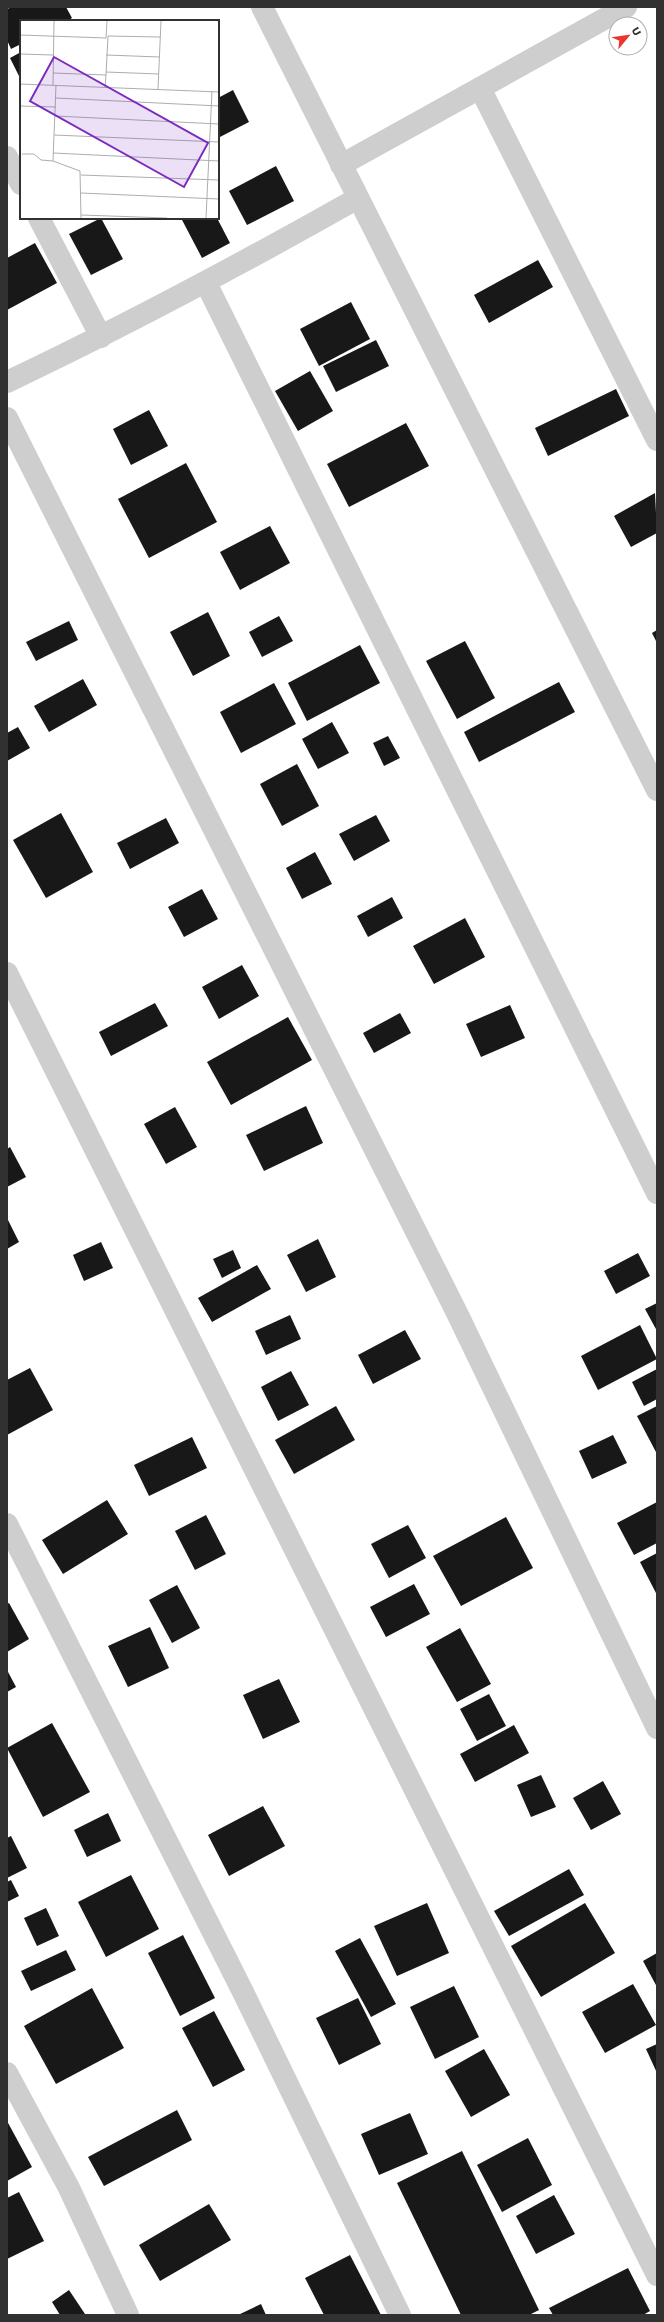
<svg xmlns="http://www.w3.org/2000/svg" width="664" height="2322" font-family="'Work Sans',sans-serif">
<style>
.building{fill:#181818}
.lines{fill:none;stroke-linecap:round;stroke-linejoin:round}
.minor{stroke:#cecece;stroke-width:22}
.inset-road{fill:none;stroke:#adadad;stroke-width:1}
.view{fill:#7b2cbf;fill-opacity:0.15;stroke:#7b2cbf;stroke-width:2}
.inset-edge{fill:none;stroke:#313131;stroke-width:2}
</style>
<rect width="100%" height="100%" fill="#fff"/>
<g class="building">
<path d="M12,7H66L72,18L67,21H21V44L11,49L7,40V9Z"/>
<path d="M21,52V80L10,58Z"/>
<path d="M233,90L249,122L218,138V98Z"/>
<path d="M276,166L294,201L247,225L229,191Z"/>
<path d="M101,218L123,259L91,275L69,234Z"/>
<path d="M181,218H217L230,243L202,258Z"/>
<path d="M35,243L57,283L7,310V258Z"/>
<path d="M538,260L553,287L489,323L474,295Z"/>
<path d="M351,302L370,339L319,366L300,329Z"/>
<path d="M376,340L389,366L336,392L323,366Z"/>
<path d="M310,371L333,411L298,431L275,391Z"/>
<path d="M616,389L629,416L548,456L535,428Z"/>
<path d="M149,410L168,446L131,465L113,429Z"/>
<path d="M406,423L429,466L349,507L327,464Z"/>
<path d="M186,463L217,522L149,558L118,499Z"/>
<path d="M655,493L657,533L631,547L614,516Z"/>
<path d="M270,526L290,563L240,590L220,552Z"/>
<path d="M208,612L230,656L193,676L170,632Z"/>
<path d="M279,616L293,641L262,657L249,632Z"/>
<path d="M69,621L78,640L36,661L26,642Z"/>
<path d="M657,630V643L652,633Z"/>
<path d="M465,641L495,698L457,719L426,661Z"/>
<path d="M360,645L380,683L307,721L288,683Z"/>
<path d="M83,679L97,705L49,732L34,706Z"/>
<path d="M559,682L575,712L479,762L464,732Z"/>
<path d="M274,683L296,724L241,753L220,712Z"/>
<path d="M332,722L349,753L318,769L302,739Z"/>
<path d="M18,727L30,748L7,761V733Z"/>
<path d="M388,736L400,758L384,766L373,743Z"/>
<path d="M297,764L319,806L282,826L260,784Z"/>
<path d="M61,813L93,872L46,898L13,840Z"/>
<path d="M376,815L390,841L354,861L339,834Z"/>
<path d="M166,818L179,843L130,869L117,843Z"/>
<path d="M315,852L332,884L302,899L286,868Z"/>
<path d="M202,889L218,919L184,937L168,907Z"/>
<path d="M392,897L403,918L368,937L357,916Z"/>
<path d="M465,918L485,957L434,984L413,946Z"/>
<path d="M242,965L259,996L219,1019L202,987Z"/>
<path d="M155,1003L168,1026L111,1056L99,1032Z"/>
<path d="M510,1005L525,1038L481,1057L466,1024Z"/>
<path d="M400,1013L411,1033L374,1053L363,1033Z"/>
<path d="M288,1017L312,1060L231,1105L207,1062Z"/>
<path d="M306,1106L323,1143L264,1171L246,1135Z"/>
<path d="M175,1107L197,1147L166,1164L144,1124Z"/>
<path d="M10,1147L26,1177L7,1187V1149Z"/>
<path d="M7,1218L19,1242L7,1249Z"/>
<path d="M318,1239L336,1277L306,1292L287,1255Z"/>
<path d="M101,1242L113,1268L84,1281L73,1255Z"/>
<path d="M233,1250L241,1268L222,1278L213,1259Z"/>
<path d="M638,1253L650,1276L616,1294L604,1271Z"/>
<path d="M257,1265L271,1289L212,1322L198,1298Z"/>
<path d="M657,1303V1331L645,1309Z"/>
<path d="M290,1315L301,1339L266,1355L255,1331Z"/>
<path d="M640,1325L657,1359L598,1390L581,1356Z"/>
<path d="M405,1330L421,1359L373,1384L358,1355Z"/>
<path d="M30,1368L53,1410L7,1435V1380Z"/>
<path d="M657,1369V1399L644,1406L632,1382Z"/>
<path d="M291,1371L309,1405L278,1421L261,1387Z"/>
<path d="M336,1406L355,1440L294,1474L275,1440Z"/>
<path d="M657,1406V1454L637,1416Z"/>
<path d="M613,1435L627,1463L592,1479L579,1451Z"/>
<path d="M192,1437L207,1468L149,1496L134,1465Z"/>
<path d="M107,1500L128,1534L63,1574L42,1540Z"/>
<path d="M657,1502V1543L634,1555L617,1523Z"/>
<path d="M206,1515L226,1554L195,1570L175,1531Z"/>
<path d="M506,1517L533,1568L461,1606L433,1556Z"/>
<path d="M408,1525L426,1558L389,1578L371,1544Z"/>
<path d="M657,1553V1595L640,1562Z"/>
<path d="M414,1584L430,1614L386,1637L370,1607Z"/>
<path d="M177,1585L200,1628L172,1643L149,1600Z"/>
<path d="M9,1603L29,1639L7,1652V1604Z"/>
<path d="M150,1627L169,1668L128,1687L108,1646Z"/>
<path d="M460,1628L491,1684L457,1702L426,1647Z"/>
<path d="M7,1670L16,1687L7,1692Z"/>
<path d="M279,1679L300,1722L263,1739L243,1695Z"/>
<path d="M489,1694L506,1726L477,1741L460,1709Z"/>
<path d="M52,1723L90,1792L43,1817L7,1748Z"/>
<path d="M514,1725L529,1753L475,1782L460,1754Z"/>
<path d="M541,1775L556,1807L531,1817L517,1785Z"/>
<path d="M603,1781L621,1814L591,1830L573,1798Z"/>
<path d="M263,1806L285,1846L229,1876L208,1835Z"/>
<path d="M108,1813L121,1841L87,1857L74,1830Z"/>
<path d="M11,1836L27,1868L7,1878V1838Z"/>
<path d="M569,1869L584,1895L509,1936L494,1911Z"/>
<path d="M131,1875L159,1929L106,1957L78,1902Z"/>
<path d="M11,1880L19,1896L7,1902V1882Z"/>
<path d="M427,1903L449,1953L397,1976L374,1926Z"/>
<path d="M585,1903L615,1953L541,1997L511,1946Z"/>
<path d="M46,1908L59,1936L37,1946L24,1918Z"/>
<path d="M183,1935L215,1998L180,2016L148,1953Z"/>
<path d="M360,1938L396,2004L371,2017L335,1951Z"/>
<path d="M66,1950L76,1970L31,1991L21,1971Z"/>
<path d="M657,1953V1987L643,1961Z"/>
<path d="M633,1984L656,2025L605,2053L582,2012Z"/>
<path d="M454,1986L479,2037L435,2059L410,2007Z"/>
<path d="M92,1988L124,2048L56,2084L24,2026Z"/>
<path d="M358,1998L381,2044L339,2065L316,2018Z"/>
<path d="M214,2011L245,2070L213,2087L182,2028Z"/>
<path d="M657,2044V2073L646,2049Z"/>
<path d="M484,2049L510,2095L471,2117L445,2071Z"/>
<path d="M177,2110L192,2140L104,2186L88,2157Z"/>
<path d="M410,2113L428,2154L379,2175L361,2134Z"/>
<path d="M7,2121L32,2167L7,2181Z"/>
<path d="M528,2138L552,2185L502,2212L477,2165Z"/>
<path d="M462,2151L539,2310L529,2315H461L397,2183Z"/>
<path d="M19,2192L44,2241L7,2259V2198Z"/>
<path d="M554,2195L575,2234L536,2254L516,2216Z"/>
<path d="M209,2204L231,2240L160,2281L139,2245Z"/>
<path d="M350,2255L381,2315H324L305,2278Z"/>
<path d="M628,2268L650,2311L643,2315H553L549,2308Z"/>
<path d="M69,2290L85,2314L83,2315H60L52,2302Z"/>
<path d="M261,2304L266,2315H238Z"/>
</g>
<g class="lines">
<g class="minor">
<path d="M262,7L657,790"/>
<path d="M480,88L657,440"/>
<path d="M7,157L21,184"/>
<path d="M341,165L626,7"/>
<path d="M39,218L101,337"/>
<path d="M206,283L657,1193"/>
<path d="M7,382C127,325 243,263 358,198"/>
<path d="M7,418L457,1313L657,1728"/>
<path d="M7,973L657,2275"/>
<path d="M7,1524L243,1992L400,2315"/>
<path d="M7,2073L69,2188L128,2315"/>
</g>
</g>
<g transform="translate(20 20)">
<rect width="199" height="199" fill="#fff"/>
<path class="inset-road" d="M0,15L86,18L87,1M0,34L33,35M86,35L140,37M86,52L139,54M33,53L86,55L88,16L140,17M0,64L199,72M33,65L34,1M36,65L33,141L60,151L61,198M85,67L86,55M138,69L141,1M36,78L199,86M0,86L36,87M35,96L199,104M34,115L199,122M33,133L199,141M2,134H14L21,140L33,141M61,155L199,160M61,173L199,179M61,195L147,198M186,198L192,71"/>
<path class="view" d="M34,37L188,123L164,167L10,81Z"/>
<rect width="199" height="199" class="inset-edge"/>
</g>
<rect width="664" height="2322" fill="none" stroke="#313131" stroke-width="16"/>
<g transform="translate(628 36) rotate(61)"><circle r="19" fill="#ffffff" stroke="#adadad"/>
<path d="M0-3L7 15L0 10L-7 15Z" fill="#eb3630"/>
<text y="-6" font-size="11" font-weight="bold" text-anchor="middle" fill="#313131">U</text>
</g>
</svg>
